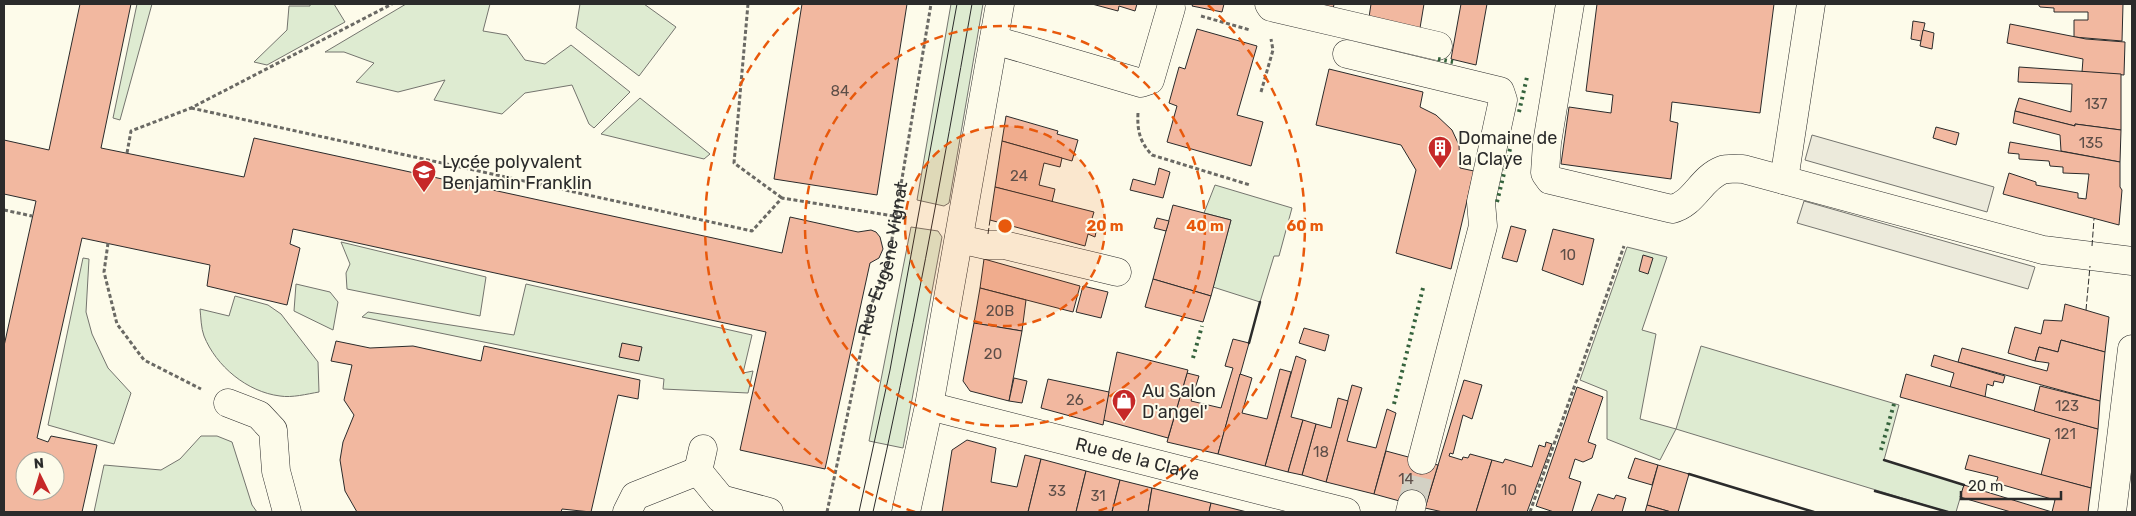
<svg xmlns="http://www.w3.org/2000/svg" width="2136" height="516" font-family="Rubik,sans-serif">
<style>
.green{fill:#deebd1;stroke:#74746e}
.parking{fill:#eceadb;stroke:#74746e}
.building{fill:#f2b8a0;stroke:#2b2b2b;fill-rule:evenodd}
.lines{fill:none;stroke-linecap:round;stroke-linejoin:round}
.minor-tunnel{stroke:#d3d1c4;stroke-width:28;stroke-dasharray:28 14;stroke-linecap:butt}
.minor-casing{stroke:#2b2b2b;stroke-width:29}
.major-casing{stroke:#2b2b2b;stroke-width:29}
.path{stroke:#6a6964;stroke-width:3;stroke-dasharray:4 2.5;stroke-linecap:butt}
.minor{stroke:#fdfbea;stroke-width:28}
.major{stroke:#fdfbea;stroke-width:28}
.tram{stroke:#2b2b2b;stroke-width:1}
.hedge{stroke:#34623c;stroke-width:4;stroke-dasharray:2.5 4;stroke-linecap:butt}
.fence{stroke:#2b2b2b;stroke-width:1;stroke-dasharray:6 2.5;stroke-linecap:butt}
.wall{stroke:#2b2b2b;stroke-width:2.5}
.ring{fill:none;stroke:#e8590c;stroke-width:2.5;stroke-dasharray:9 6}
.labels{text-anchor:middle;dominant-baseline:central;stroke-width:4;stroke-linejoin:round;paint-order:stroke}
.number-label{font-size:15px;fill:#5d4e48}
.poi-label{font-size:18px;fill:#2b2b2b;stroke:#fdfbea;text-anchor:start}
.street-label{font-size:18px;fill:#2b2b2b;stroke:#fdfbea}
.centre{fill:#e8590c;stroke:#fdfbea;stroke-width:2.5}
.ring-label{font-size:15px;text-anchor:middle;font-weight:bold;fill:#e8590c;stroke:#fdfbea;stroke-width:4;stroke-linejoin:round;paint-order:stroke}
</style>
<rect width="100%" height="100%" fill="#fdfbea"/>
<g class="green">
<path d="M137,4H152L120,120L113,118Z"/>
<path d="M310,4H334L345,22L267,65L254,62L287,30L289,6H310Z"/>
<path d="M406,4H490L483,31L507,35L525,60L545,64L571,45L630,92L594,128L589,124L572,85L525,93L502,114L434,100L445,80L398,92L356,82L374,63L344,52H325Z"/>
<path d="M580,4H644L676,27L639,76L576,28Z"/>
<path d="M951,4H983L949,203L944,206L917,200Z"/>
<path d="M640,98L710,154L704,159L601,134Z"/>
<path d="M1215,185L1292,208L1279,256H1274L1260,302L1213,287L1231,220L1204,213Z"/>
<path d="M911,227L938,231L942,237L903,448L869,441Z"/>
<path d="M341,242L486,277L480,316L347,289L346,273L350,264Z"/>
<path d="M1627,247L1667,257L1642,330L1656,334L1640,419L1676,429L1701,346L1899,405L1884,460L1964,485L1956,512H1948L1676,429L1660,460L1607,439V391L1580,380Z"/>
<path d="M83,258L89,259L86,312L92,334L108,368L131,393L114,444L48,425Z"/>
<path d="M296,284L330,292L338,302L333,330L294,311Z"/>
<path d="M526,284L752,335L743,373L753,371L748,393L663,389L664,379L362,317L368,312L514,335Z"/>
<path d="M235,296L268,305L281,314L318,362L319,392C307,394 292,398 280,396C247,392 216,366 204,336C201,328 201,318 200,309L229,316Z"/>
<path d="M201,436H217L232,442L252,505L257,512H94L104,465L161,470L180,459Z"/>
</g>
<g class="parking">
<path d="M1812,135L1994,187L1987,212L1805,160Z"/>
<path d="M1804,201L2035,267L2028,289L1797,223Z"/>
</g>
<g class="building">
<path d="M80,4H131L101,148L244,177L254,138L782,253L790,217L858,232L871,230L876,232L880,237L883,249L879,258L870,263L825,469L740,450L766,332L293,229L290,244L300,248L287,305L207,286L210,265L82,238L37,438L48,442L51,436L97,445L82,512H4V346L36,201L4,194V140L49,150ZM25,461H55V491H25Z"/>
<path d="M802,4H907L877,195L774,179Z"/>
<path d="M1092,4H1137L1135,11L1119,6L1118,11Z"/>
<path d="M1193,4H1224L1222,12L1192,6Z"/>
<path d="M1299,4H1334L1333,10Z"/>
<path d="M1371,4H1424L1419,34L1368,24Z"/>
<path d="M1461,4H1487L1476,65L1451,59Z"/>
<path d="M1597,4H1774L1760,113L1672,102L1670,121L1678,123L1671,179L1561,164L1569,107L1611,113L1613,95L1586,91Z"/>
<path d="M2038,4H2123L2122,41L2074,37V20H2088V12H2054V8L2040,7Z"/>
<path d="M1913,21L1925,23L1921,41L1911,39Z"/>
<path d="M2010,24L2086,39L2125,42L2124,75L2082,72L2083,59L2007,43Z"/>
<path d="M1197,29L1257,46L1237,115L1263,122L1251,166L1167,142L1177,106L1169,103L1179,67L1185,69Z"/>
<path d="M1923,30L1934,33L1932,49L1920,46Z"/>
<path d="M2019,67L2121,74V130L2075,124V126L2015,111L2019,98L2071,112L2072,84L2018,82Z"/>
<path d="M1329,69L1423,92L1420,107L1436,115L1452,130L1459,145L1460,168L1474,171L1451,269L1396,253L1416,170L1401,145L1316,125Z"/>
<path d="M2015,111L2075,126V124L2121,130L2120,162L2061,151L2060,135L2013,123Z"/>
<path d="M1006,116L1058,131L1057,134L1078,140L1072,161L1002,141Z"/>
<path d="M1936,127L1959,133L1956,145L1933,138Z"/>
<path d="M1002,141L1062,158L1060,167L1044,163L1039,185L1055,189L1052,202L995,187Z"/>
<path d="M2010,142L2120,162V187L2122,190L2119,225L2003,194L2009,173L2036,182V185L2078,193V198L2086,199L2089,174L2063,173V167L2050,166L2049,161L2019,159V154L2008,153Z"/>
<path d="M1159,168L1170,172L1163,198L1130,190L1133,179L1155,185Z"/>
<path d="M995,187L1094,212L1090,225L1097,227L1095,237L1088,234L1085,246L990,220Z"/>
<path d="M1173,205L1231,220L1211,296L1153,279Z"/>
<path d="M1157,218L1169,221L1166,231L1154,228Z"/>
<path d="M1511,226L1526,230L1517,262L1502,258Z"/>
<path d="M1553,229L1594,239L1583,285L1542,270Z"/>
<path d="M1643,255L1653,258L1648,274L1639,271Z"/>
<path d="M984,259L1080,286L1073,312L980,288Z"/>
<path d="M1153,279L1211,296L1203,322L1145,307Z"/>
<path d="M1083,286L1108,292L1101,318L1076,312Z"/>
<path d="M980,288L1026,300L1022,331L974,323Z"/>
<path d="M2065,304L2109,317L2105,352L2061,340L2058,352L2039,347L2035,361L2008,353L2015,327L2041,334L2044,320L2062,321Z"/>
<path d="M974,323L1022,331L1009,401L970,391L963,381Z"/>
<path d="M1304,328L1329,335L1325,351L1299,343Z"/>
<path d="M1233,339L1249,343L1218,454L1167,442L1187,373L1199,376L1191,401L1221,408L1233,368L1225,366Z"/>
<path d="M2061,340L2105,352L2100,401L1958,362L1962,348L2047,371L2049,363L2035,361L2039,347L2058,352Z"/>
<path d="M336,341L370,348L413,346L481,361L484,346L640,380L638,399L618,395L591,512L562,509L561,512H357L345,491L340,460L343,442L354,415L344,400L352,365L331,361Z"/>
<path d="M622,343L642,347L639,361L619,357Z"/>
<path d="M1117,352L1188,370L1168,438L1103,420Z"/>
<path d="M1934,355L2005,376L2003,383L1994,381L1993,386L1987,384L1985,397L1950,387L1954,373L1931,366Z"/>
<path d="M1296,356L1306,360L1291,417L1303,420L1288,472L1265,466Z"/>
<path d="M1280,369L1291,372L1265,466L1218,454L1240,374L1252,378L1242,413L1267,419Z"/>
<path d="M1906,374L2098,429L2091,488L2041,475L2050,439L1900,397Z"/>
<path d="M1014,378L1027,381L1022,403L1009,401Z"/>
<path d="M1048,379L1109,392L1103,425L1041,408Z"/>
<path d="M1464,380L1482,385L1472,419L1463,415L1453,454L1450,453L1449,456L1462,460L1463,457L1468,458L1470,454L1492,460L1476,512H1443L1425,508Z"/>
<path d="M1352,385L1362,388L1347,441L1376,448L1387,409L1396,413L1374,494L1326,482Z"/>
<path d="M2040,386L2100,401L2098,429L2034,411Z"/>
<path d="M1577,387L1603,397L1588,442L1596,445L1592,458L1583,462L1575,459L1569,478L1581,482L1572,512H1554L1536,506Z"/>
<path d="M1338,398L1348,401L1326,482L1302,475L1316,424L1331,428Z"/>
<path d="M1303,420L1316,424L1302,475L1288,472Z"/>
<path d="M967,440L996,448L991,482L1017,487L1025,455L1041,459L1028,512H942L952,450Z"/>
<path d="M1546,442L1552,444L1527,512H1476L1492,460L1503,463L1505,459L1532,467L1539,445L1545,447Z"/>
<path d="M1386,451L1438,465L1425,508L1374,494Z"/>
<path d="M1969,455L2091,488L2088,512H2052L2055,500L1996,483L1998,477L1965,469Z"/>
<path d="M1635,458L1658,465L1652,485L1628,478Z"/>
<path d="M1041,459L1086,471L1076,512H1028Z"/>
<path d="M1658,465L1689,474L1678,512H1671L1647,505Z"/>
<path d="M1086,471L1120,480L1112,512H1076Z"/>
<path d="M1120,480L1152,488L1148,512H1112Z"/>
<path d="M1964,485L2052,512H2054H2011L1960,497Z"/>
<path d="M1152,488L1211,503L1209,512H1148Z"/>
<path d="M1598,494L1614,499L1616,495L1626,498L1622,512H1591Z"/>
<path d="M1211,503L1247,512H1209Z"/>
<path d="M1647,505L1671,512H1645Z"/>
</g>
<g class="lines">
<path class="minor-tunnel" d="M1412,504L1422,460"/>
<defs>
<g id="minor">
<path d="M1269,4L1271,7L1438,46"/>
<path d="M1570,4L1547,143L1545,173L1550,180L1672,209C1694,204 1701,178 1722,170C1728,168 1736,169 1743,169L2043,250L2132,261"/>
<path d="M994,40L1141,83L1150,80L1171,8"/>
<path d="M1347,54L1500,91L1503,100L1481,202L1483,226L1422,460"/>
<path d="M1784,180L1811,4"/>
<path d="M959,239L986,245H1004L1117,272"/>
<path d="M228,403L259,415L273,430L276,471L287,512"/>
<path id="s2" d="M929,406L1346,512"/>
<path d="M703,449L698,471L721,499L769,512"/>
<path d="M627,512L635,496L698,471"/>
<path d="M906,512L929,406L1000,4"/>
<path d="M1410,512L1412,504"/>
</g>
<path id="major" d="M2112,512L2132,349"/>
</defs>
<use href="#minor" class="minor-casing"/>
<use href="#major" class="major-casing"/>
<g class="path">
<path d="M748,4L734,163L782,198"/>
<path d="M1201,16L1250,30"/>
<path d="M1261,92L1273,50L1271,39"/>
<path d="M191,108L752,231L782,198L906,218"/>
<path d="M1138,113C1137,131 1140,142 1152,155L1250,185"/>
<path d="M127,153L131,131L191,108L392,4"/>
<path d="M4,210L32,216"/>
<path d="M108,243L104,272L117,324L144,360L201,389"/>
<path id="s1" d="M827,512L870,308L888,263L931,4"/>
<path d="M1530,512L1624,246"/>
</g>
<use href="#minor" class="minor"/>
<use href="#major" class="major"/>
<g class="tram">
<path d="M859,512L890,370L957,4"/>
<path d="M873,512C911,344 942,174 972,4"/>
</g>
<g class="hedge">
<path d="M1438,59L1453,62"/>
<path d="M1519,112L1527,77"/>
<path d="M1497,202L1510,149"/>
<path d="M1193,358L1202,326"/>
<path d="M1394,404L1423,288"/>
<path d="M1881,450L1894,404"/>
</g>
<g class="fence">
<path d="M988,234L990,220"/>
<path d="M2092,246L2094,219"/>
<path d="M2086,310L2090,266"/>
</g>
<g class="wall">
<path d="M1249,343L1260,302"/>
<path d="M1884,460L1964,485"/>
<path d="M1689,474L1814,512"/>
<path d="M1875,491L1948,512"/>
</g>
</g>
<circle cx="1005" cy="226" r="100" fill="#e8590c" fill-opacity=".12"/>
<g class="ring">
<circle cx="1005" cy="226" r="100"/>
<circle cx="1005" cy="226" r="200"/>
<path d="M915 512A300 300 0 0 1 802 5M1208 5A300 300 0 0 1 1095 512"/>
</g>
<defs>
<symbol id="building-pin" viewBox="-11 -11 22 30"><path d="M0 17L-7.5 6A9.5 9.5 0 1 1 7.5 6Z" fill="#c62828" stroke="#fdfbea"/><path d="M-4-6H4V6H1V3H-1V6H-4ZM-2.5-4.3h1.7v1.8h-1.7ZM.8-4.3h1.7v1.8H.8ZM-2.5-1h1.7V.8h-1.7ZM.8-1h1.7V.8H.8Z" fill="#fff"/></symbol>
<symbol id="school-pin" viewBox="-11 -11 22 30"><path d="M0 17L-7.5 6A9.5 9.5 0 1 1 7.5 6Z" fill="#c62828" stroke="#fdfbea"/><path d="M0-5L7-2L0 1L-7-2ZM-4 1L0 2.5L4 1V4Q0 6-4 4Z" fill="#fff"/></symbol>
<symbol id="shop-pin" viewBox="-11 -11 22 30"><path d="M0 17L-7.5 6A9.5 9.5 0 1 1 7.5 6Z" fill="#c62828" stroke="#fdfbea"/><path d="M-5-2.5h2.3a2.7 3.5 0 0 1 5.4 0H5L5.5 6h-11ZM-1.5-2.5h3a1.5 2.3 0 0 0-3 0Z" fill="#fff"/></symbol>
</defs>
<g fill-rule="evenodd">
<use href="#building-pin" x="1426" y="134" width="28" height="38"/>
<use href="#school-pin" x="410" y="158" width="28" height="38"/>
<use href="#shop-pin" x="1110" y="387" width="28" height="38"/>
</g>
<g class="labels">
<g class="number-label">
<text x="840" y="91">84</text>
<text x="2096" y="104">137</text>
<text x="2091" y="143">135</text>
<text x="1019" y="176">24</text>
<text x="1568" y="255">10</text>
<text x="1000" y="311">20B</text>
<text x="993" y="354">20</text>
<text x="1075" y="400">26</text>
<text x="2067" y="406">123</text>
<text x="2065" y="434">121</text>
<text x="1321" y="452">18</text>
<text x="1406" y="479">14</text>
<text x="1509" y="490">10</text>
<text x="1057" y="491">33</text>
<text x="1098" y="496">31</text>
</g>
<g class="poi-label">
<text x="1458" y="138">Domaine de<tspan x="1458" dy="21">la Claye</tspan></text>
<text x="442" y="162">Lycée polyvalent<tspan x="442" dy="21">Benjamin Franklin</tspan></text>
<text x="1142" y="391">Au Salon<tspan x="1142" dy="21">D'angel'</tspan></text>
</g>
<g class="street-label">
<text stroke="none"><textPath href="#s1" startOffset="260">Rue Eugène Vignat</textPath></text>
<text stroke="none"><textPath href="#s2" startOffset="215">Rue de la Claye</textPath></text>
</g>
</g>
<circle cx="1005" cy="226" r="8" class="centre"/>
<g class="ring-label">
<text x="1105" y="231">20 m</text>
<text x="1205" y="231">40 m</text>
<text x="1305" y="231">60 m</text>
</g>
<rect width="2136" height="516" fill="none" stroke="#2b2b2b" stroke-width="10"/>
<g transform="translate(40 476) rotate(355)"><circle r="24" fill="#fdfbea" stroke="#a9a89e"/>
<path d="M0-4L9 19L0 12L-9 19Z" fill="#c62828"/>
<text y="-8" font-size="14" font-weight="bold" text-anchor="middle" fill="#2b2b2b">N</text>
</g>
<path d="M1961 491v8h100v-8" fill="none" stroke="#2b2b2b" stroke-width="2.5"/>
<text x="1968" y="491" font-size="15" fill="#2b2b2b" stroke="#fdfbea" stroke-width="4" paint-order="stroke">20 m</text>
</svg>
